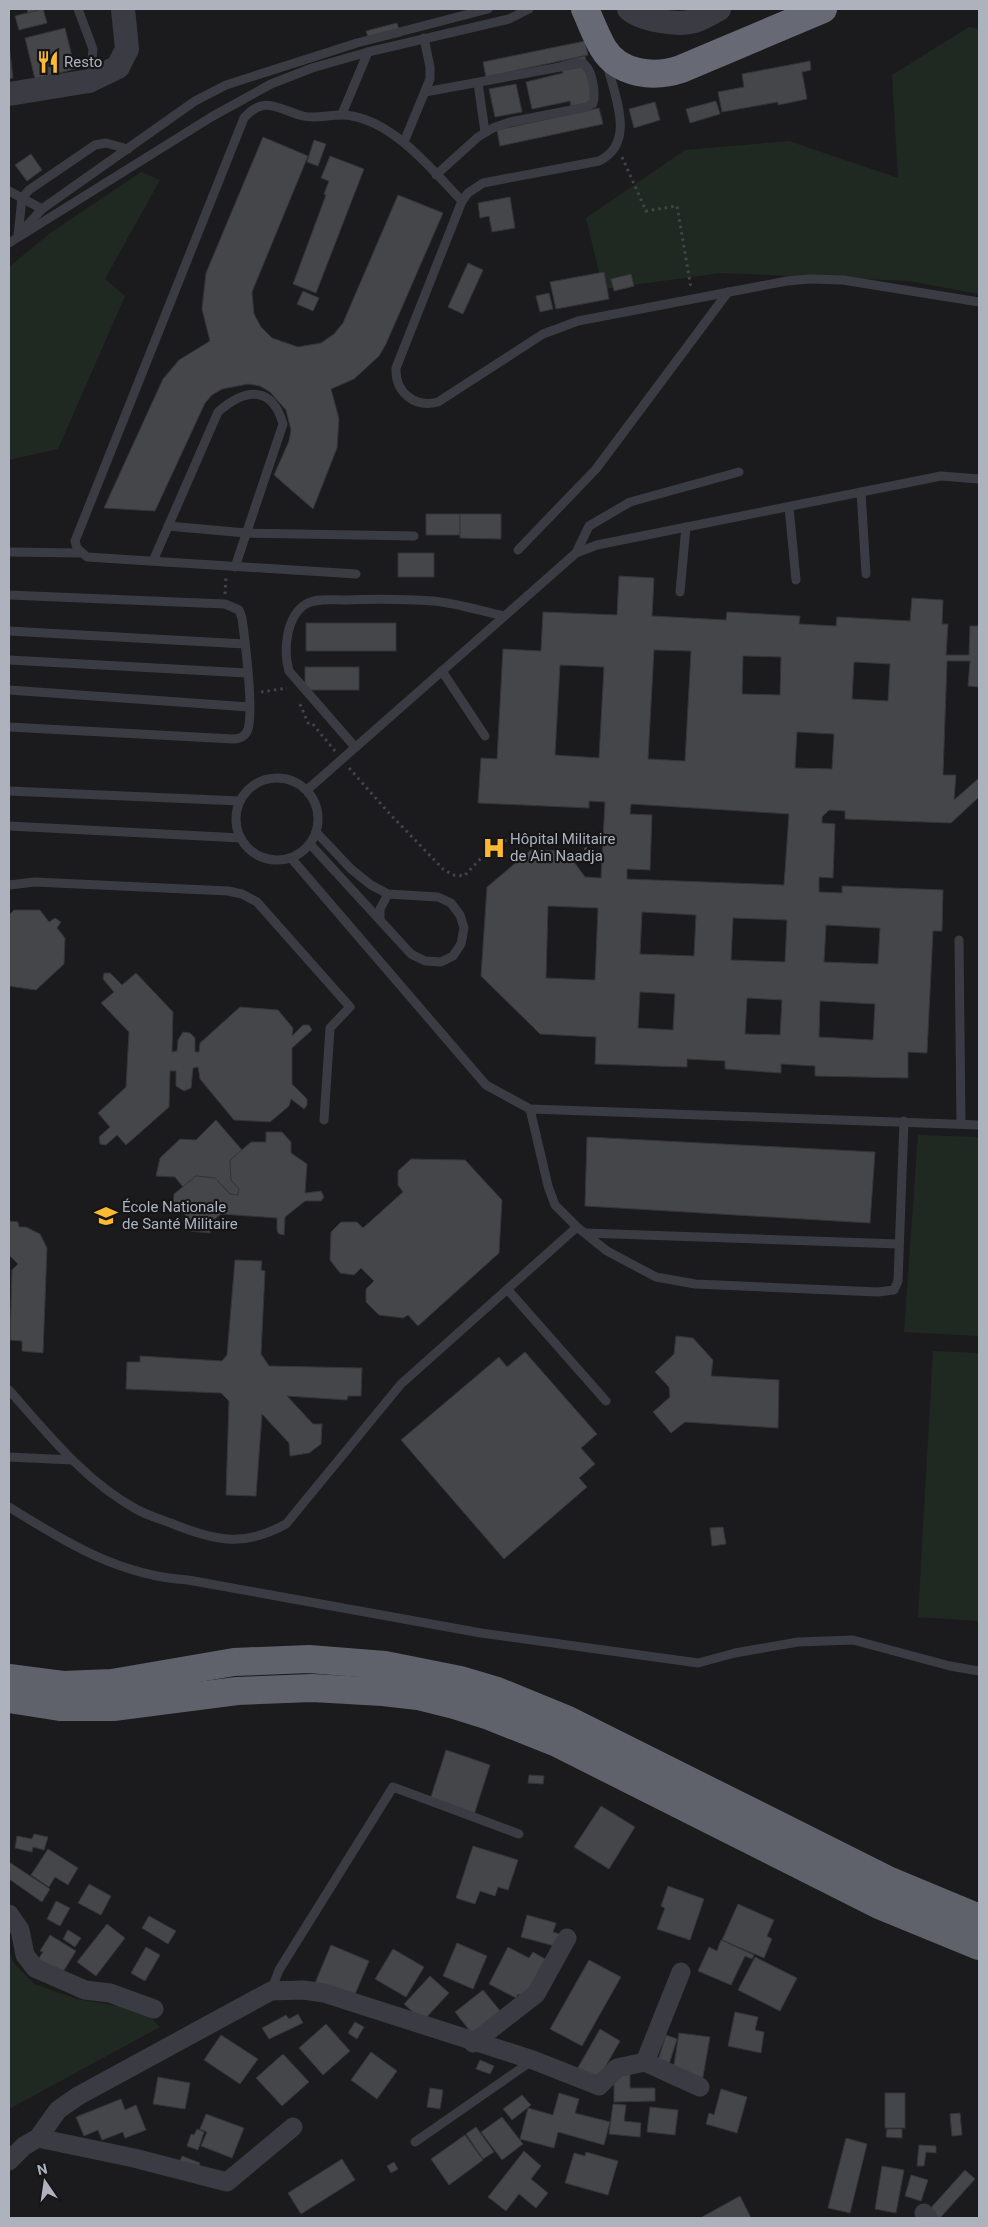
<svg xmlns="http://www.w3.org/2000/svg" width="988" height="2227" font-family="Roboto,sans-serif">
<style>
.green{fill:#202921}
.building{fill:#45464a;stroke:#353539;fill-rule:evenodd}
.lines{fill:none;stroke-linecap:round;stroke-linejoin:round}
.path{stroke:#41444a;stroke-width:3;stroke-dasharray:2.5 4;stroke-linecap:butt}
.service{stroke:#3b3c43;stroke-width:9}
.minor{stroke:#3b3c43;stroke-width:19}
.tertiary{stroke:#3b3c43;stroke-width:24}
.trunk{stroke:#5f626b;stroke-width:28}
.motorway{stroke:#676a74;stroke-width:28}
.labels{text-anchor:middle;dominant-baseline:central;stroke-width:4.5;stroke-linejoin:round;paint-order:stroke}
.poi-label{font-size:15px;fill:#adb2bd;stroke:#161618;text-anchor:start}
</style>
<rect width="100%" height="100%" fill="#1b1b1d"/>
<g class="green">
<path d="M969,27L979,29V294L909,281L721,273L603,289L586,218L685,150L789,141L898,178L892,75Z"/>
<path d="M141,172L160,180L105,279L125,296L58,449L9,460V267L49,234Z"/>
<path d="M918,1135L979,1137V1336L904,1332Z"/>
<path d="M933,1351L979,1353V1621L918,1617Z"/>
<path d="M9,1949L13,1962L34,1984L77,1999L143,2010L160,2027L9,2109Z"/>
</g>
<g class="building">
<path d="M27,9H45L28,13Z"/>
<path d="M43,9L47,23L19,30L15,16Z"/>
<path d="M397,23L401,36L370,43L366,31Z"/>
<path d="M65,28L75,69L35,79L25,38Z"/>
<path d="M585,41L588,55L486,77L483,62Z"/>
<path d="M9,44L13,78L9,79Z"/>
<path d="M585,56L596,107L572,112L570,101L532,109L526,82L563,73L561,62Z"/>
<path d="M810,61L811,70L802,72L807,99L778,105V102L722,112L718,92L744,87L742,74Z"/>
<path d="M516,84L522,112L495,117L489,89Z"/>
<path d="M716,101L720,114L690,123L686,109Z"/>
<path d="M655,102L660,120L634,128L629,109Z"/>
<path d="M599,108L603,124L500,146L497,130Z"/>
<path d="M263,137L308,156L252,292L254,314L261,327L272,338L298,347L321,343L334,334L343,323L398,195L443,213L386,344L379,356L354,379L331,389L339,419L337,448L313,509L274,475L289,441L291,430L286,410L270,392L260,386L248,384L222,389L212,395L205,403L155,511L104,508L163,379L179,360L210,341L202,309L206,273Z"/>
<path d="M314,140L326,144L318,166L307,162Z"/>
<path d="M31,154L42,170L27,181L15,165Z"/>
<path d="M330,156L364,169L316,293L293,284L326,195L324,194L329,181L321,178Z"/>
<path d="M510,197L515,228L492,232L489,216L480,218L478,203Z"/>
<path d="M468,263L483,270L463,314L448,307Z"/>
<path d="M604,272L609,299L556,309L550,282Z"/>
<path d="M631,274L634,286L614,291L611,279Z"/>
<path d="M303,291L319,298L313,311L297,304Z"/>
<path d="M549,293L553,309L540,312L536,296Z"/>
<rect x="426" y="514" width="34" height="21"/>
<path d="M460,514H501V539L460,538Z"/>
<rect x="398" y="553" width="36" height="24"/>
<path d="M619,576L654,578L652,616L726,620L727,612L800,616L799,624L836,626L837,617L910,621L912,598L943,600L942,624H948L946,655H969L970,626H979V687L968,686L970,661H947L943,775H956L954,800L979,778V797L951,823L845,819V811L829,810L822,817V823L835,824L833,878L819,877V892L842,893V886L943,890L942,931H933L927,1053L908,1052V1078L815,1076V1066L781,1064V1073L725,1069V1061L687,1059V1067L595,1064L596,1037L540,1034L481,976L487,887L531,850L566,851L585,877L601,878L605,802L589,801V808L478,803L481,758L497,759L503,649L541,651L543,612L617,615ZM654,650L691,651L685,761L648,759ZM743,656L781,657L780,695L742,694ZM854,662L890,664L888,701L852,699ZM560,665L604,667L599,758L555,755ZM797,732L834,734L832,769L795,768ZM631,804L789,814L784,885L627,879V869L650,870L652,815L630,814ZM548,906L598,908L595,980L546,978ZM642,912L696,915L694,956L640,954ZM733,918L787,920L785,962L731,960ZM826,925L880,928L878,964L824,962ZM640,992L675,994L673,1030L638,1028ZM747,998L782,1000L780,1035L745,1034ZM820,1001L875,1004L873,1040L819,1037Z"/>
<rect x="306" y="623" width="90" height="28"/>
<rect x="305" y="667" width="54" height="23"/>
<path d="M14,910H40L49,922L55,918L61,922L57,928L65,938L64,964L36,990L9,986V915Z"/>
<path d="M104,973H110L122,985L136,973L173,1012L172,1052L177,1051L178,1040L183,1032L190,1033L195,1038V1052H199L200,1043L240,1007L278,1010L293,1028L292,1036L303,1025H309L312,1030L292,1048V1084L307,1099V1105L304,1109L291,1099L289,1106L270,1122L234,1120L200,1079L198,1067L193,1068L191,1088L184,1091L176,1086V1071H170L169,1107L126,1145L117,1135L106,1145L100,1144L99,1137L110,1127L98,1113L126,1087L129,1032L101,1003L114,992L103,979Z"/>
<path d="M216,1120L242,1150L230,1160L231,1180L239,1189L238,1195L230,1194L215,1178L196,1176L183,1187L175,1177L156,1176L160,1158L180,1139L196,1140Z"/>
<path d="M266,1132H282L291,1142V1153L307,1164L305,1193L321,1191L324,1197L321,1201H305L285,1217L284,1235L279,1234L277,1231V1218L221,1214L210,1223V1233L190,1231V1220L182,1212H173L174,1194L196,1176L215,1178L230,1194L238,1195L239,1189L231,1180L230,1160L251,1142H266Z"/>
<path d="M587,1137L875,1152L870,1223L585,1206Z"/>
<path d="M411,1159L465,1160L502,1200L499,1253L418,1326L408,1315L403,1318L379,1315L366,1302V1289L374,1281L361,1268L354,1275L340,1273L330,1260L331,1232L341,1222H357L363,1228L403,1192L398,1185V1171Z"/>
<path d="M9,1221L18,1222L19,1227H26L40,1234L47,1248L43,1353L22,1351V1341L10,1340L12,1270L18,1264L9,1255Z"/>
<path d="M235,1260L262,1261L261,1270L265,1271L261,1354L269,1366L362,1368L361,1396H348L347,1400L287,1396L313,1424H322L321,1444L309,1453L290,1456L289,1443L262,1414L256,1496L226,1495L229,1401L221,1393L126,1389L127,1362H140V1356L222,1361L227,1355Z"/>
<path d="M676,1336L693,1338L713,1360L711,1376L779,1380L778,1428L685,1422L671,1433L653,1412L670,1397L669,1387L655,1372L674,1354Z"/>
<path d="M525,1352L597,1434L581,1448L595,1464L579,1478L587,1487L504,1559L401,1440L499,1357L507,1367Z"/>
<path d="M723,1527L726,1544L712,1546L710,1528Z"/>
<path d="M446,1750L490,1765L473,1818L429,1803Z"/>
<path d="M529,1775L544,1776L543,1784L528,1783Z"/>
<path d="M601,1806L635,1827L609,1869L574,1847Z"/>
<path d="M34,1834L48,1837L44,1850L33,1847L32,1852L15,1848L17,1836L32,1839Z"/>
<path d="M473,1846L518,1860L508,1890L498,1887L495,1896L480,1891L475,1904L456,1898Z"/>
<path d="M48,1849L78,1868L68,1885L55,1877L49,1887L31,1875Z"/>
<path d="M9,1862L50,1889L42,1902L9,1879Z"/>
<path d="M89,1884L111,1896L101,1915L78,1903Z"/>
<path d="M668,1886L704,1899L690,1940L657,1929L665,1908L661,1906Z"/>
<path d="M56,1901L70,1908L60,1926L47,1919Z"/>
<path d="M738,1904L774,1920L767,1936L772,1939L764,1958L722,1940Z"/>
<path d="M527,1915L556,1923L553,1932L566,1936L562,1948L521,1937Z"/>
<path d="M149,1916L176,1931L168,1944L142,1928Z"/>
<path d="M107,1924L125,1938L96,1976L77,1962Z"/>
<path d="M68,1930L81,1938L75,1947L63,1939Z"/>
<path d="M50,1935L76,1951L61,1975L37,1961L43,1952L40,1951Z"/>
<path d="M721,1940L754,1955L752,1959L745,1956L731,1985L698,1971L709,1947L717,1951Z"/>
<path d="M457,1943L487,1956L473,1989L443,1976Z"/>
<path d="M331,1945L369,1961L353,1999L315,1983Z"/>
<path d="M146,1947L160,1955L145,1981L131,1973Z"/>
<path d="M508,1947L529,1958L533,1952L552,1963L532,2001L518,1994L516,1998L489,1984Z"/>
<path d="M393,1949L424,1967L406,1997L375,1979Z"/>
<path d="M755,1957L797,1978L780,2011L738,1990Z"/>
<path d="M589,1960L621,1977L582,2046L550,2029Z"/>
<path d="M430,1976L449,1993L423,2021L404,2004Z"/>
<path d="M483,1990L506,2018L477,2040L455,2012Z"/>
<path d="M735,2012L758,2017L755,2030L764,2032L761,2053L728,2046Z"/>
<path d="M298,2014L303,2023L269,2039L262,2028L286,2015L289,2019Z"/>
<path d="M355,2022L364,2027L357,2039L348,2033Z"/>
<path d="M326,2024L350,2051L323,2075L299,2048Z"/>
<path d="M600,2029L620,2041L596,2083L576,2071Z"/>
<path d="M679,2033L710,2037L702,2082L672,2077Z"/>
<path d="M221,2035L258,2059L240,2084L204,2060Z"/>
<path d="M666,2035L677,2039L665,2077L654,2073Z"/>
<path d="M371,2052L397,2071L377,2099L351,2080Z"/>
<path d="M283,2054L309,2082L282,2106L256,2078Z"/>
<path d="M480,2060L494,2066L490,2074L476,2069Z"/>
<path d="M614,2074H630V2088H655V2101L614,2102Z"/>
<path d="M158,2077L190,2083L185,2109L153,2104Z"/>
<path d="M430,2088L443,2090L440,2109L427,2107Z"/>
<path d="M721,2089L747,2097L737,2133L706,2124L709,2113L714,2115Z"/>
<path d="M559,2093L579,2099L575,2113L610,2122L604,2145L558,2132L554,2148L520,2139L528,2108L553,2115Z"/>
<rect x="885" y="2093" width="20" height="35"/>
<path d="M522,2095L531,2105L512,2120L503,2109Z"/>
<path d="M121,2099L125,2110L136,2105L146,2130L125,2138L123,2132L102,2140L98,2130L84,2136L76,2117Z"/>
<path d="M613,2104L626,2105L624,2121L641,2123L640,2137L609,2134Z"/>
<path d="M650,2107L678,2110L675,2135L647,2132Z"/>
<path d="M960,2113L962,2135L952,2136L950,2114Z"/>
<path d="M206,2114L244,2128L232,2158L201,2146L207,2132L200,2129Z"/>
<path d="M502,2117L523,2144L502,2160L481,2132Z"/>
<path d="M476,2127L494,2152L483,2159L466,2134Z"/>
<path d="M197,2129L204,2132L198,2150L187,2146L191,2134L194,2135Z"/>
<path d="M887,2129H902V2138L886,2137Z"/>
<path d="M465,2135L483,2160L449,2185L431,2159Z"/>
<path d="M846,2138L867,2144L850,2213L828,2208Z"/>
<path d="M919,2145L936,2146V2153L926,2152L924,2166H917Z"/>
<path d="M524,2151L541,2166L531,2179L548,2193L536,2208L519,2194L506,2211L488,2197Z"/>
<path d="M586,2152L618,2161L608,2195L565,2183L574,2153L585,2156Z"/>
<path d="M182,2156L200,2163L196,2172L178,2165Z"/>
<path d="M342,2159L355,2180L301,2214L288,2193Z"/>
<path d="M394,2162L398,2169L391,2173L387,2166Z"/>
<path d="M882,2166L904,2170L896,2213L875,2209Z"/>
<path d="M965,2170L975,2179L940,2218H936L928,2211Z"/>
<path d="M911,2175L928,2180L921,2201L905,2196Z"/>
<path d="M740,2196L751,2218H703L702,2217Z"/>
</g>
<g class="lines">
<g class="path">
<path d="M622,157L646,211L677,206L691,288"/>
<path d="M225,594L226,577"/>
<path d="M261,692L287,688"/>
<path d="M300,704L308,723H312L335,751"/>
<path d="M349,768L389,813L443,869L453,875L464,876C476,864 487,850 502,842C518,834 559,833 576,840C580,842 584,847 588,851"/>
</g>
<g class="service">
<path d="M78,9L93,49L90,79"/>
<path d="M607,64C614,95 637,143 599,161L483,183L468,193L462,201L396,368C395,393 415,408 438,402L543,334L578,321L787,281L810,279L843,280L979,302"/>
<path d="M478,83L485,132"/>
<path d="M425,92L582,63C592,67 596,93 593,103L587,107L510,122L493,128L478,137L436,175"/>
<path d="M342,114L368,52"/>
<path d="M404,142L430,79V67L424,38"/>
<path d="M9,191L42,209"/>
<path d="M23,230L42,209L195,101L226,85L357,43L488,9"/>
<path d="M18,236L22,198L29,190L95,145L106,143L128,149"/>
<path d="M9,243L213,116L271,84L312,68L368,52L509,19L529,9"/>
<path d="M861,492L866,574"/>
<path d="M789,507L796,580"/>
<path d="M168,526L246,533L414,536"/>
<path d="M518,550L596,469L728,292"/>
<path d="M9,552L81,553"/>
<path d="M576,553L589,526L630,502L739,472"/>
<path d="M153,561L218,412C245,388 272,385 283,424L235,567"/>
<path d="M356,574L87,557L77,548L75,541L244,118C265,94 279,110 303,116C319,120 336,112 352,116C396,124 432,170 462,201"/>
<path d="M680,592L686,527"/>
<path d="M9,595L225,604L239,610L242,618C245,641 254,708 248,729C246,736 240,739 233,739L9,727"/>
<path d="M9,631L245,644"/>
<path d="M9,660L247,673"/>
<path d="M442,671L485,736"/>
<path d="M9,690L249,707"/>
<path d="M355,747L289,671C283,651 286,616 306,604C316,598 333,600 344,600C373,599 403,599 433,601C456,603 481,611 504,616"/>
<circle cx="277" cy="819" r="41"/>
<path d="M307,790L576,553L597,545L941,476L979,479"/>
<path d="M9,791L240,801"/>
<path d="M9,826L241,838"/>
<path d="M310,844L411,954L425,961L441,962L453,956L461,944L464,928L460,915L451,903L438,897L388,894L371,885L351,869L316,832"/>
<path d="M291,858L486,1085L530,1109L979,1125"/>
<path d="M9,885L35,882L228,891L242,894L257,902L350,1007L330,1028L324,1120"/>
<path d="M380,920V909L388,894"/>
<path d="M959,940L961,1124"/>
<path d="M530,1109L548,1186L555,1205L577,1227L607,1251L656,1277L695,1284L878,1292L894,1290L898,1281L904,1121"/>
<path d="M586,1233L899,1244"/>
<path d="M508,1290L606,1401"/>
<path d="M9,1390C47,1433 85,1481 136,1509C148,1516 164,1520 178,1526C220,1542 246,1546 286,1524L401,1384L577,1227"/>
<path d="M9,1457L72,1460"/>
<path d="M9,1507C65,1542 120,1576 188,1580L481,1633L698,1663L735,1653L798,1642L853,1640L950,1666L979,1671"/>
<path d="M271,1991L279,1970L393,1787L519,1834"/>
<path d="M415,2142L533,2060"/>
</g>
<g class="minor">
<path d="M9,1914L20,1930L25,1955L35,1968L85,1990L110,1993L154,2009"/>
<path d="M473,2043L536,1994L567,1938"/>
<path d="M645,2062L700,2087"/>
<path d="M38,2138L134,2158L227,2182L293,2127"/>
<path d="M9,2161L24,2146L38,2138L58,2110L78,2096L271,1991L303,1990L324,1993L533,2060L599,2086L617,2068L645,2062L681,1972"/>
<path d="M924,2213L928,2218"/>
</g>
<g class="tertiary">
<path d="M629,9C641,20 678,26 694,21C702,19 711,13 719,9"/>
<path d="M9,94L89,81L118,67L127,49L123,9"/>
</g>
<g class="trunk">
<path d="M9,1678L63,1685L112,1683L234,1662L309,1659L385,1665L460,1680L497,1691L568,1720L890,1881L979,1918"/>
<path d="M9,1699L60,1707H113L237,1691L312,1688L383,1692L418,1696L454,1705L489,1716L557,1743L879,1905L979,1946"/>
</g>
<path class="motorway" d="M585,9C591,22 596,36 603,48C619,75 655,78 681,69L823,9"/>
</g>
<defs>
<symbol id="restaurant-bare" viewBox="-9 -9 18 18"><path d="M-5-6h1v4h1v-4h1v4h1v-4h1v5L-1.5 .5V6h-2V.5L-5-1ZM5-6V6H3V1.5H1.5Q1.5-4 5-6Z" fill="#fcba34" stroke="#161618" stroke-width="2.5" paint-order="stroke"/></symbol>
<symbol id="hospital-bare" viewBox="-9 -9 18 18"><path d="M-5-5h3v3.5h4V-5h3V5h-3V1.5h-4V5h-3Z" fill="#fcba34" stroke="#161618" stroke-width="2.5" paint-order="stroke"/></symbol>
<symbol id="university-bare" viewBox="-9 -9 18 18"><path d="M0-5L7-2L0 1L-7-2ZM-4 1L0 2.5L4 1V4Q0 6-4 4Z" fill="#fcba34" stroke="#161618" stroke-width="2.5" paint-order="stroke"/></symbol>
</defs>
<g fill-rule="evenodd">
<use href="#restaurant-bare" x="32" y="46" width="32" height="32"/>
<use href="#hospital-bare" x="478" y="832" width="32" height="32"/>
<use href="#university-bare" x="90" y="1200" width="32" height="32"/>
</g>
<g class="labels">
<g class="poi-label">
<text x="64" y="62">Resto</text>
<text x="510" y="839">Hôpital Militaire<tspan x="510" dy="17">de Ain Naadja</tspan></text>
<text x="122" y="1207">École Nationale<tspan x="122" dy="17">de Santé Militaire</tspan></text>
</g>
</g>
<rect width="988" height="2227" fill="none" stroke="#adb2bd" stroke-width="20"/>
<g transform="translate(45 2182) rotate(347)" stroke="#161618" stroke-width="4" paint-order="stroke">
<path d="M0-4L9 19L0 12L-9 19Z" fill="#adb2bd"/>
<text y="-8" font-size="14" font-weight="bold" text-anchor="middle" fill="#adb2bd">N</text>
</g>
</svg>
